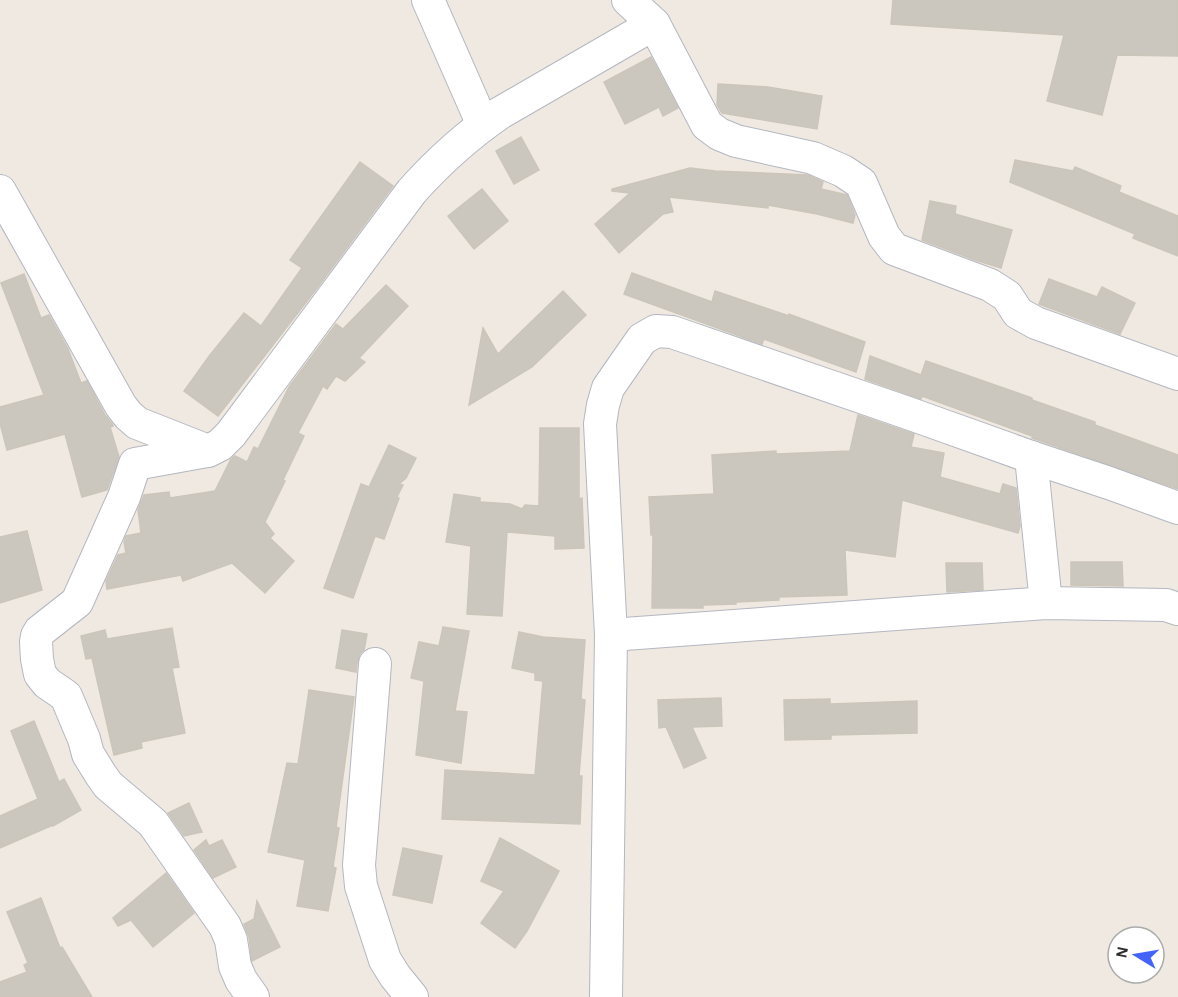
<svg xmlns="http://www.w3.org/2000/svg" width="1178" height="997" font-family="'Alegreya Sans',sans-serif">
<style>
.building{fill:#cbc7bf;stroke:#cbc5ba;stroke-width:1.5}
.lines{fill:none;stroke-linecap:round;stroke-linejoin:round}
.minor-casing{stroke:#b4b7c1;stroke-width:34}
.minor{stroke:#fff;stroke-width:32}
</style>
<rect width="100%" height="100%" fill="#efe9e1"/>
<g class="building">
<path d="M893,0H1178V56L1117,55L1102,115L1047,101L1064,35L891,24Z"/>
<path d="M651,57L678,108L663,116L659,107L625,124L604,82Z"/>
<path d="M718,84L768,87L822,96L817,129L722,113L717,105Z"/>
<path d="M521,137L539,170L514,184L496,151Z"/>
<path d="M1015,160L1073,171L1075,167L1121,186L1119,192L1178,216V256L1133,238L1135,234L1010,182Z"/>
<path d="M360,162L393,186L317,288L218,416L184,391L210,355L244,313L261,326L302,268L290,260Z"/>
<path d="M690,168L715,171L808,175L823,182L821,189L847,195L855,215L853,223L817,214L768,205V208L669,197L673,212L663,214L619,253L595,224L630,193L612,191V189Z"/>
<path d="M482,189L508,221L474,249L448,216Z"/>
<path d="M930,201L956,206L955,214L1012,230L1001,268L975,260L922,240Z"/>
<path d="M632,273L712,302L715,291L789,316V314L865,342L856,372L764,339L762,344L734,334L624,294Z"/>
<path d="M24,274L41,318L49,315L68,349L81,383L87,381L105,415L112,424L113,426L110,427L119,457L107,490L82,497L65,434L7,450L0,423V407L44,395L1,283Z"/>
<path d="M1049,279L1097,297L1102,287L1135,303L1120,334L1039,304Z"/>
<path d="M386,285L408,306L359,358L365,362L345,381L336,376L327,389L323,386L298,433L304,436L283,480L285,481L265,522L274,534L270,538L294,561L265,593L232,563L183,581L181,575L107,589L106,581L118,555L126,553L124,542L126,536L141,533L138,510L144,495L169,492L170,498L215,491L231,459L235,456L247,462L254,447L258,449L289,387L336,324L343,329Z"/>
<path d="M563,291L586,315L532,367L469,405L483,328L498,354Z"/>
<path d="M870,356L921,375L926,361L1032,398V400L1095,422V425L1178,455V489L1032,438V436L922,396L921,399L865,379Z"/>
<path d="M858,415L914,434L911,447L944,453L940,477L1000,494L1003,484L1016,488L1020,526L1018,533L902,500L895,557L845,550L847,595L779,597V600L736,602V604L703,605V608H652L653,535H651L649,497L714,494L712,455L776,451V454L850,451Z"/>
<path d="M540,428H579V499L582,498L584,548L555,549V536L507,532L502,616L467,614L471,546L446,542L454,494L480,498V502L510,504L522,509L525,505L539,506Z"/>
<path d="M389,445L416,458L406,478L399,484L403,485L397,497L399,498L384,539L375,536L353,598L324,588L361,484L369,487Z"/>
<path d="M27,531L42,590L0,603V537Z"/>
<path d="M1071,562H1122L1123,586L1071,585Z"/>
<path d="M946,563H982L983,590L947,592Z"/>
<path d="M443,627L469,631L455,711L467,712L461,763L416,755L424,681L411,678L419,642L439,646Z"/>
<path d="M172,628L179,667L172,668L185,733L141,742L142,748L114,755L92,658L86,659L81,636L105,630L107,639Z"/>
<path d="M342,630L367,634L364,650L360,654L357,663L356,672L336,668Z"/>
<path d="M519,632L543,637L585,640L581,699L585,700L579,776H582L580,824L442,819L445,770L535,775L543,681L535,680V673L512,668Z"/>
<path d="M309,690L354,697L336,827L339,828L333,867L336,868L328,911L297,906L305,860L268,852L287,763L298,764Z"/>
<path d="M721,698L722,726L692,727L706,758L684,768L666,727L659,728L658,700Z"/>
<path d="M830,699V704L917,701V733L831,735V739L785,740L784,700Z"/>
<path d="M34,721L59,782L64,779L81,810L53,826V825L0,848V816L38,799L11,731Z"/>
<path d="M189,803L202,832L184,836L168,813Z"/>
<path d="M500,838L559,871L527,931L515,948L481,923L504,891L481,881Z"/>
<path d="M206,840L209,846L222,840L236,867L213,878L194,850Z"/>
<path d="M403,848L442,856L432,903L393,895Z"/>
<path d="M166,873L194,913L153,947L131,920L118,926L113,918Z"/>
<path d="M41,898L60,948L62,947L92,997H0V982L27,972L24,965L28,963L7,912Z"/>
<path d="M257,901L280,947L252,961L249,937L244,924L254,919Z"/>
</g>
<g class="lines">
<defs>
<g id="minor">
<path d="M428,0L483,125"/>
<path d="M628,0L654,24L707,125L719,134L736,141L813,158L843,171L861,183L884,236L894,249L990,285L1007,296L1018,313L1036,323L1178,374"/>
<path d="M0,191L121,406L128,415L137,423L208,451L220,445L231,434L412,191C438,162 468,135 500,113L654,24"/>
<path d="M207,451L135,464L124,497L77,602L40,631L37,636L36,642L37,659L40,674L47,683L66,696L84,739L88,754L101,775L108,785L153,823L225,926L231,940L235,966L241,980L253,997"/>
<path d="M1031,457L1046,603"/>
<path d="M611,635L600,424L603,405L608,388L642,339L656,331L672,332L905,412L1031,457L1109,483L1178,508"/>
<path d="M375,664L359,865L361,886L385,960L395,976L412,997"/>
<path d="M606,997L611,635L1046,603L1166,605L1178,609"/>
</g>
</defs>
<use href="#minor" class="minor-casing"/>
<use href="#minor" class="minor"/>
</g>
<g transform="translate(1136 955) rotate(281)"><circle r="28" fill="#ffffff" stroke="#ababab" stroke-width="1.5"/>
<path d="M0-4.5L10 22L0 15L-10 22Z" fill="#4264fb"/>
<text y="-9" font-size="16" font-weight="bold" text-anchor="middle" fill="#2e2e2e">N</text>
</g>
</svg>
